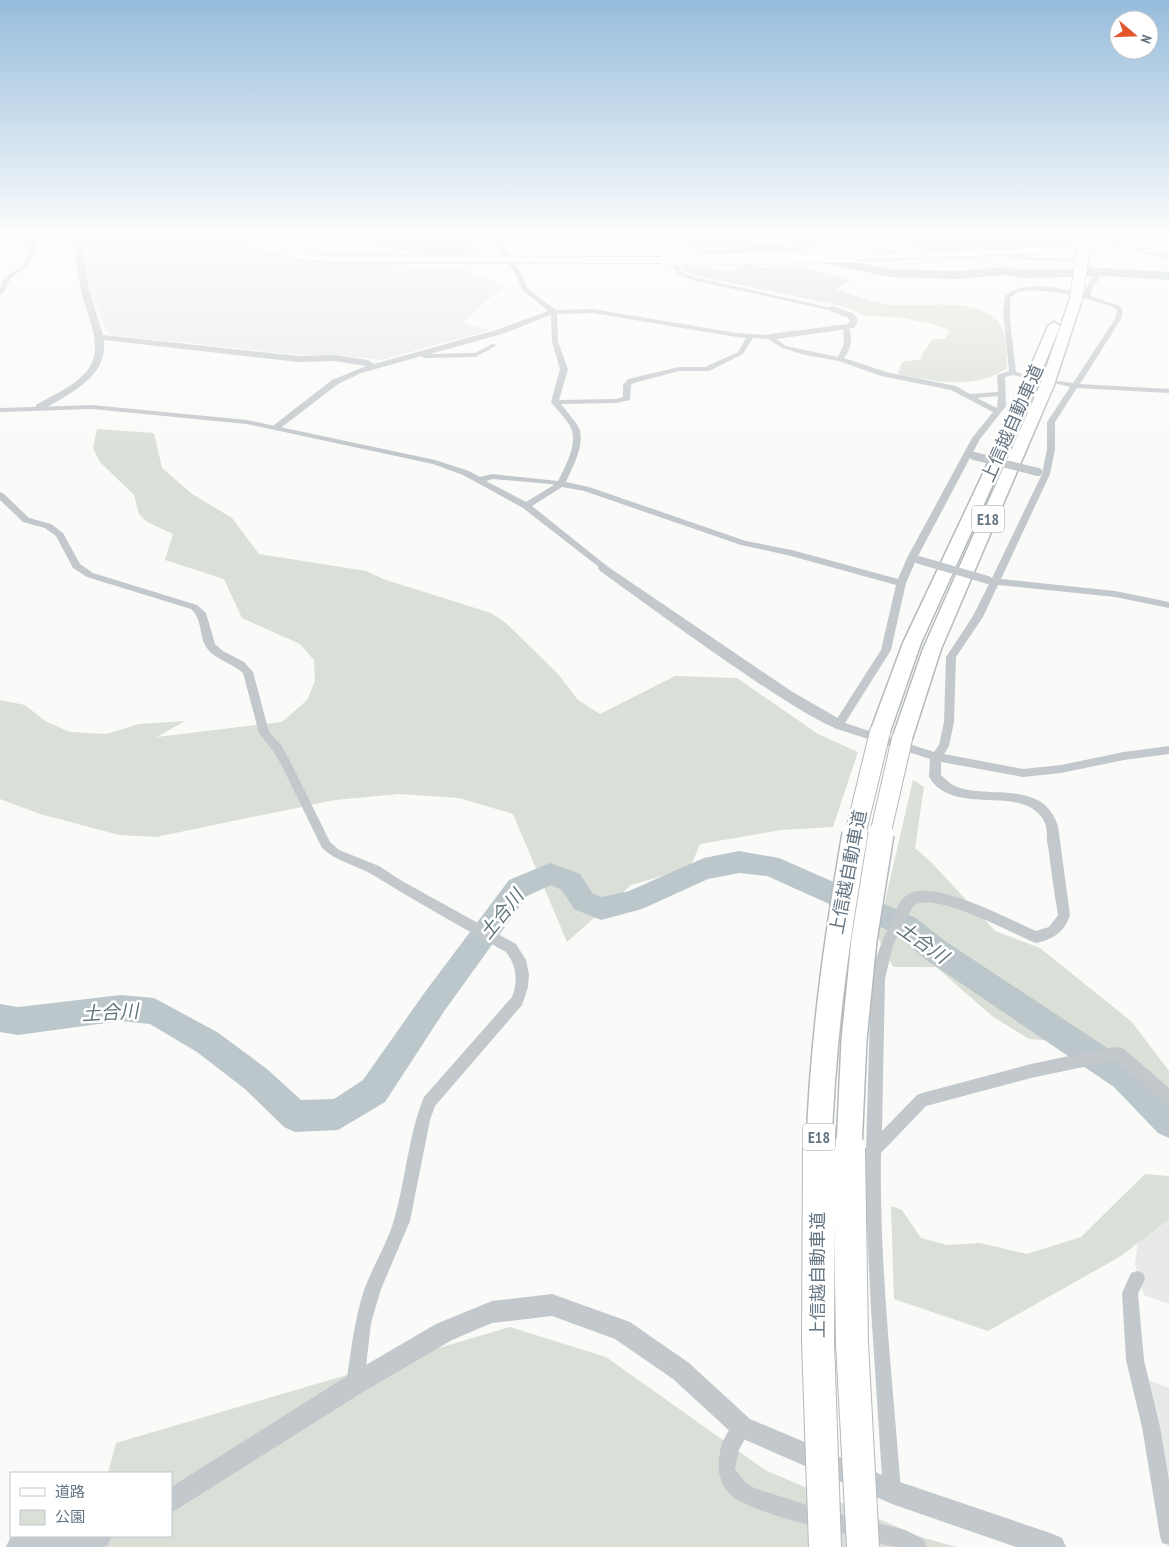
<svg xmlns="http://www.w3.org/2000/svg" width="1169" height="1547" font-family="'PT Sans Narrow','Noto Sans JP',sans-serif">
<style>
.built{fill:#e8e9e9}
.green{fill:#dadfd7}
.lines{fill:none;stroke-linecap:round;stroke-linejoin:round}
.river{fill:#bbc7cb;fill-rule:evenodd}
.primary-casing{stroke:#b5babe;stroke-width:2}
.motorway-casing{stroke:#b4b9bd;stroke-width:3}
.minor{fill:#c3c8cc;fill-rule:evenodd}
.tertiary{fill:#c3c8cc;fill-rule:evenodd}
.primary{fill:#fff;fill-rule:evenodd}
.motorway{fill:#fff;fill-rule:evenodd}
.primary-bridge-casing{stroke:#b5babe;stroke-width:12;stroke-linecap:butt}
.motorway-bridge-far3-casing{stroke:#b4b9bd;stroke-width:14;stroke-linecap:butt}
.motorway-bridge-far2-casing{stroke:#b4b9bd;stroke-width:22;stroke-linecap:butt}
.motorway-bridge-far1-casing{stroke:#b4b9bd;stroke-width:28;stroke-linecap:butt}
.motorway-bridge-casing{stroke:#b4b9bd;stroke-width:34;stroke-linecap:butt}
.minor-bridge{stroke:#c3c8cc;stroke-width:8}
.primary-bridge{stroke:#fff;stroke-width:11}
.motorway-bridge-far3{stroke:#fff;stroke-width:12}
.motorway-bridge-far2{stroke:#fff;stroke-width:20}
.motorway-bridge-far1{stroke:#fff;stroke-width:25}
.motorway-bridge{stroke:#fff;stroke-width:32}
.labels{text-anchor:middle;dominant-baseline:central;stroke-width:5;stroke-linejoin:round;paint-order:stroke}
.shield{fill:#fff;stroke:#939fa8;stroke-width:1}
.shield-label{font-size:16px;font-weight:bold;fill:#657683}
.street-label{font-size:18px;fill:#657683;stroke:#fff}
.water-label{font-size:19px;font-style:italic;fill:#60757c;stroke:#fff}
</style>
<rect width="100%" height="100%" fill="#fafaf8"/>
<g class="built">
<path d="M85,237H193L314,261L460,268L505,286L479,307L463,323L491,330L380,360L336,355H301L109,335L89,291Z"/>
<path d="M1144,1202L1169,1211V1304L1144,1295L1135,1263Z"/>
<path d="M1149,1380L1169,1388V1495Z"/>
</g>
<g class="green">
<path d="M372,237H471L474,239L473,246C443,267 401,251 372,237Z"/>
<path d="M906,237H1066L1067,246L940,249Z"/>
<path d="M689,262L729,273L746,264L765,268L795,265L850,281L835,289C856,295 872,303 894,305C926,307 997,293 1005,337C1007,347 1006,358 1007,368C974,391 934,381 898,374L902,362L923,359L921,356L932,340L946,338L949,330L933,324L898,317L865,316L846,307L697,276L684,272V267Z"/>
<path d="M97,429L154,433L162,468L192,494L232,518L259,554L366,571L383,579L491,613L506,623L558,674L578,700L600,714L675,676L737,678L818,734L858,752L833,827L781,830L700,844L690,868L631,885L567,942L513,814L459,798L399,794L335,800L156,837L119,835L40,814L0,799V700L25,705L45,721L70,732L107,734L139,724L185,721L157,737L282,722L307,700L315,681L314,660L300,644L242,618L224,579L165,560L173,534L147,522L139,514L134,495L100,462L93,448Z"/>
<path d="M913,780L924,787L915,848L932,863L995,931L1040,948L1132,1022L1169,1071V1102L1101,1045L1029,1039L992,1016L936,967H893L877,936Z"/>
<path d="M1145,1174L1169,1176V1219L1121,1256L988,1331L894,1299L891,1206L902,1210L921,1238L947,1245L980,1243L1027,1254L1081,1237Z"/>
<path d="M510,1327L606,1357L765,1470L921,1537L956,1547H90L93,1536H171V1473H108L116,1443Z"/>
</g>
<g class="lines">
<g class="river">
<path d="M675,237L770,244L891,269L958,271L1004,267L1023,270L1106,268L1169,272V280L1106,276L1023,278L1004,275L958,279L891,277L770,252L697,247Z"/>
<path d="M739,851L779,858L916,918L945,941L1136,1067L1169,1100V1138L1158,1133L1114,1087L925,959L896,934L767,876L739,873L708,879L642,909L601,920L574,909L562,890L551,885L527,896L445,1010L385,1102L338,1130L295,1132L284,1127L245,1089L197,1052L150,1024L121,1021L18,1035L0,1032V1004L18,1007L121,995L154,998L217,1032L267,1069L301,1100L334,1099L363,1080L425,992L509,880L550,863L580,874L592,893L602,897L629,891L704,858Z"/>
</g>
<defs>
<g id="primary">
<path d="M204,237H221L299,253L327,256L665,257L670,260L665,263L327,262L299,259Z"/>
<path d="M1169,239V245L1117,251L853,260L848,257L853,254L1117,245Z"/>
</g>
<g id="motorway">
<path d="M1076,295L1082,299L1054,385L941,649L912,739L909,744L902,747L895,744L892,739L923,649L1040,385L1070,299Z"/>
<path d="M1054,322L1060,326L1019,427L921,643L890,732L887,737L880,740L873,737L870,732L903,643L1005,427L1048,326Z"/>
</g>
</defs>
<use href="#primary" class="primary-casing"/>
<use href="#motorway" class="motorway-casing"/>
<g class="minor">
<path d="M30,237H36L32,259L27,266L11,278L3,293L0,295C0,271 16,276 25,261C28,254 29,244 30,237Z"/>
<path d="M361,237H368L384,243L463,250L466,252L463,254L383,247Z"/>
<path d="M490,237H496L521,273L528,289L556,310L593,309L736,333L770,335L786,346L838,357L844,344L843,328L846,326L849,328C853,339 851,349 844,358L886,372L956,386L970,394L998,392L997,375L1009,371L1003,310L1005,296C1025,279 1060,288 1084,294C1087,282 1091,284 1095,274C1068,251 1031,268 1001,253V251C1008,251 1015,256 1023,257C1051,261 1079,251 1101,274L1097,282L1093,285L1090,296L1120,306L1123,311L1121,319L1080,384L1169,389V393L1077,388L1055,422V449L1050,474L1001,579L1115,591L1169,602V608L1115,597L998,585L983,617L956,657L954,722L949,746L944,754L1023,769L1061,765L1124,752L1169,746V754L1124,760L1061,773L1023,777L941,762V775C948,782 954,787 964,789C997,797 1044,782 1058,826L1070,915C1064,933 1053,939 1036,943C1013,934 932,889 913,906L893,945L885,979L882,1131L917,1095L922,1093L1031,1064L1107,1048L1119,1047L1124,1049L1169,1088V1105L1164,1103L1116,1061L1107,1062L1031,1078L926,1106L881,1153C879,1266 893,1380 901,1492L899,1499L892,1501L885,1499L883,1492L871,1309L865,1186L871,979C875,959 881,942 890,925C894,915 897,902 907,895C932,877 1010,920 1036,931L1049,927L1058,915C1054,892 1051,869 1048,846C1046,839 1048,830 1045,823C1025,781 954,819 929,777L930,759L834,728L833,725L881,650L896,585L791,556L741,545L584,491L562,487L532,506L607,566V570L604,571L523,508L463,475L433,464L247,424L92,409L0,412V408L92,405L247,420L435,460L469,471L480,477L492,474L558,481C565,467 578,444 571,428C567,419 557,410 551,402L560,369L552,342L551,313L523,291L515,273ZM1027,290C1057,291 1087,297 1115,308L1117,311L1115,319L1073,383L1058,381L1054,383L1070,387L1047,422V449L1042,474L992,578L985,581L989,584L973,616L946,657L944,722L939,745L934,752L845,723L891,650L906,583L917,558L980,439L1006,406L1005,377L1013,375L1025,378L1029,376L1016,372L1010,321V298L1016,293ZM593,313L736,337L746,338L738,352L705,367H679L628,379L623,385V397L616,399L559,400L568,369L558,342L557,314ZM753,338L768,339L782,348L805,355L839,361L881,376L951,390L993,412L972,438L907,558L898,579L792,550L746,541L589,487L566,482C572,468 587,442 578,426C573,418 566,411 561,404L616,403L630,400L631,385L634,383L679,371H709L743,354ZM998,396L997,408L977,398ZM493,479L551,484L554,485L526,502L486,481Z"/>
<path d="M714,237H728L793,247L828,237H836C831,241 821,242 814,244C801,248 787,253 773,255C742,258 703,244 679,268L681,272L694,277L836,309L833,311L692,280L677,274L674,267C702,238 751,257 787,248Z"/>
<path d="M892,237C908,236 929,244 941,255L936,256L924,248Z"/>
<path d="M1118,237H1125L1117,243L1120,248L1117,250L1111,242Z"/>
<path d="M1135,244L1148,252L1169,254V258L1144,254L1132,246Z"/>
<path d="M492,344L497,345L476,357L424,358L417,353L420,351L426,354L475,353Z"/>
<path d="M0,492L3,493L29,518L51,524L63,533L80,564L93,573L197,605L206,613L215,644L223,651L244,662L253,672L269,732L281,745L290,761L330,842L339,850L379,866L402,881L516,944L526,960L529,974L528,987L522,1005L435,1106L430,1120L410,1221L381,1289L371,1323L364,1384L361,1390L355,1393L349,1390L346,1384C351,1352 354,1321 364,1290C373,1266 387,1244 394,1220C406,1179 408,1136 424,1097L512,997C518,981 517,966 506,952C461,927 417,902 373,875C356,865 337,862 322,848L281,764L273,751L259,733L243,673C233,663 212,659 205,645C199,633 202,619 191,609L87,577L73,568L56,536L45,528L23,522L0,500Z"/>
<path d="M1137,1271L1143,1273L1145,1279L1138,1294L1144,1360L1160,1427L1169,1480V1545L1162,1543L1160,1536L1142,1427L1126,1360L1122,1293L1131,1273Z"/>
<path d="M742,1418L748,1421L751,1427L739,1450L735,1469L745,1482L754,1488L816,1508L905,1530L924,1540L927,1547C918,1547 909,1547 900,1547C886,1546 872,1541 859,1537C832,1531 747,1512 730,1494C718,1481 717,1468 720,1452C722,1440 731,1423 742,1418Z"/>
</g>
<g class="tertiary">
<path d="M74,237H82L89,290L103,335L299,356L334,355L368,360L374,364L496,330L551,310L558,312L502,334L361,373L338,384L278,430L274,429V425L332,380L366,366L334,361L299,362L104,340C107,370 83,386 61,399C54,403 47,408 40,410L36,409V405C53,395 75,386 87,371C106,347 86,315 81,290C77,273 76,255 74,237Z"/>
<path d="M833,306L854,314L858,321L854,328L770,340L765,337L770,334L848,324L850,321L848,318L830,311V307Z"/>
<path d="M604,564L791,691L843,721L845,725L843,729C822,735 630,592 600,571L598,568L600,565Z"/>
<path d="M552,1294L630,1322L689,1363L750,1419L894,1480L1053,1534L1062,1538L1066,1547H1016L892,1504L734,1435L673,1379L615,1339L552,1316L492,1323L452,1340L363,1392L171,1513V1487L347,1376L436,1324L492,1301Z"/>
<path d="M15,1536H112L108,1545L103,1547H6L10,1538Z"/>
</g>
<use href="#primary" class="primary"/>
<use href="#motorway" class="motorway"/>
<defs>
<path id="primary-bridge" d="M665,260L853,257"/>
<path id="motorway-bridge-far3" d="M1076,299L1084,245"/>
<g id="motorway-bridge-far2">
<path d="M855,835L880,732"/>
<path d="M880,835L902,739"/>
</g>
<g id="motorway-bridge-far1">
<path d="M819,1149C822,1043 837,938 855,834"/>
<path d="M849,1149L854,1040L864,940L881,834"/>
</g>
<g id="motorway-bridge">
<path d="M819,1148L818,1342L825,1547"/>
<path d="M849,1148L852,1343L863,1547"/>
</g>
</defs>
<use href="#primary-bridge" class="primary-bridge-casing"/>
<use href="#motorway-bridge-far3" class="motorway-bridge-far3-casing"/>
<use href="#motorway-bridge-far2" class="motorway-bridge-far2-casing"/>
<use href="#motorway-bridge-far1" class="motorway-bridge-far1-casing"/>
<use href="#motorway-bridge" class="motorway-bridge-casing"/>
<g class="minor-bridge">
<path d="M974,456L1038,472"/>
<path d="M919,560L988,580"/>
</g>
<use href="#primary-bridge" class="primary-bridge"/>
<use href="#motorway-bridge-far3" class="motorway-bridge-far3"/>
<use href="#motorway-bridge-far2" class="motorway-bridge-far2"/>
<use href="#motorway-bridge-far1" class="motorway-bridge-far1"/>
<use href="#motorway-bridge" class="motorway-bridge"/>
</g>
<linearGradient id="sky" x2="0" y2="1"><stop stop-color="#96bcdc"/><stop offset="0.52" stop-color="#fdfdfc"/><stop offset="1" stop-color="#fdfdfc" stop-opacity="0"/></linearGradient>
<rect width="1169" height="453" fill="url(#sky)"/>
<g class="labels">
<g class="shield">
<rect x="972" y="505.5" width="32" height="27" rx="4"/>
<rect x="803" y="1123.5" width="32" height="27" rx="4"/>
</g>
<g class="shield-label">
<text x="988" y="519">E18</text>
<text x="819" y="1137">E18</text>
</g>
<g class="street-label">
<text transform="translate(1012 423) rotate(-66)">上信越自動車道</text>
<text transform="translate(848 872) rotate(-79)">上信越自動車道</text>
<text transform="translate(817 1275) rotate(-90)">上信越自動車道</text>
</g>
<g class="water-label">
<text transform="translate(501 914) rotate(-51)">土合川</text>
<text transform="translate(923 942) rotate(35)">土合川</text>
<text transform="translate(110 1012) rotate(-3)">土合川</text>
</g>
</g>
<rect x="10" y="1472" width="162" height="65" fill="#ffffff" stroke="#c1c8cd"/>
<rect x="20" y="1488" width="25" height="8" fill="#ffffff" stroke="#c1c8cd"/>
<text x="55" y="1497" font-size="15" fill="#657683">道路</text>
<rect x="20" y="1510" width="25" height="15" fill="#dadfd7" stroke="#c1c8cd"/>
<text x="55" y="1522" font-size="15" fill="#657683">公園</text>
<g transform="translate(1134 35) rotate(109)"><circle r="24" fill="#ffffff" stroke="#c1c8cd"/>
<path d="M0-4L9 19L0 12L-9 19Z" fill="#e4572e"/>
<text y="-8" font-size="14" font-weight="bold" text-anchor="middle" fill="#657683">N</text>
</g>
</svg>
